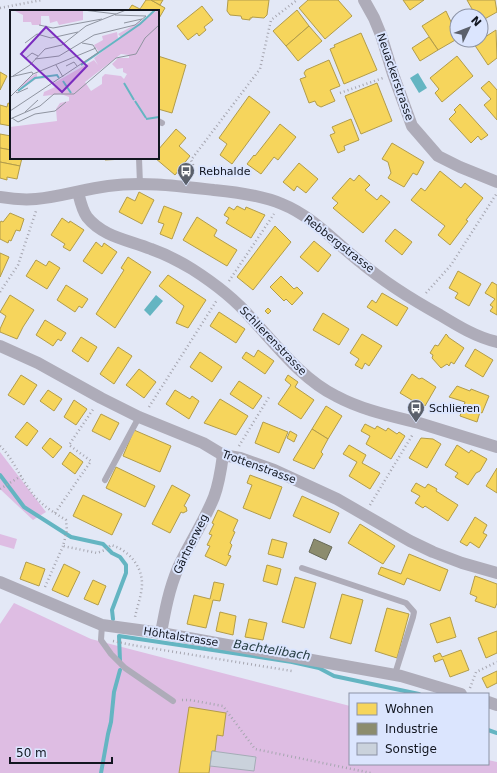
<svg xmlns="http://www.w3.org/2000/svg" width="497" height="773" font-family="'DejaVu Sans',sans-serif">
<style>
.green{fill:#debde3}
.water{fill:#64b5c2}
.homes{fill:#f6d55c;stroke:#b29c4a}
.industry{fill:#8c8c6e;stroke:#676957}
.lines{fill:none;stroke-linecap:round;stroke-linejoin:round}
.stream{stroke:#64b5c2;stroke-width:4}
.building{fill:#cad2dc;stroke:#a4acb6}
.path{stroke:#a6a6b0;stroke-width:2.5;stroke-dasharray:1 3;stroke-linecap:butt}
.service{stroke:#aeacb9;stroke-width:6}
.minor{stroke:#aeacb9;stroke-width:12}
.labels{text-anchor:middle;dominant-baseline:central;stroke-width:4;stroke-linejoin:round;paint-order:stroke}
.street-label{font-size:11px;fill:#121620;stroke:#dbe5fe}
.poi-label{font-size:11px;fill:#121620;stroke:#dbe5fe;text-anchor:start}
.water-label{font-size:12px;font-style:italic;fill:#233b3f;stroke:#dbe5fe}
.inset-river{fill:none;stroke:#64b5c2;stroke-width:2}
.inset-road{fill:none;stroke:#8f94a0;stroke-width:1}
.view{fill:#7b2cbf;fill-opacity:0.15;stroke:#7b2cbf;stroke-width:2}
.inset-edge{fill:none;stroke:#121620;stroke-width:2}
</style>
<rect width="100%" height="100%" fill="#e3e8f6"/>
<g class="green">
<path d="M0,452L46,512L33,520L0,489Z"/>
<path d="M0,534L17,539L14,549L0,545Z"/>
<path d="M14,603L91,639L350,706V764H488V760L497,762V773H0V624Z"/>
</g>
<g class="water">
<path d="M418,73L427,88L419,93L410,78Z"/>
<path d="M156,295L163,301L150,316L144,310Z"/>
</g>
<g class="homes">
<path d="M146,0H151L165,8L158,20V11H128L132,5L140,9Z"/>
<path d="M151,0H163L160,5Z"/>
<path d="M228,0H269L267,15L264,18L252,17V18H250V20L242,19L241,16L230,15L227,11Z"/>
<path d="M308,0H338L352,16L325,39L299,8Z"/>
<path d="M403,0H424L410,10Z"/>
<path d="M467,0H495L497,12L481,21V16H476Z"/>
<path d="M202,6L213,20L204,27L206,30L199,36L197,33L188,40L177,26Z"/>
<path d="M297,10L309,26L286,46L273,31Z"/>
<path d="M446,11L452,24L450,26L457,39L438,50L422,26Z"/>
<path d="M309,26L322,41L298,61L286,46Z"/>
<path d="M496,30L497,58L488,65L474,44Z"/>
<path d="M361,33L377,70L344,84L330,49L335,47L334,45Z"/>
<path d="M429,37L438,50L420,61L412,48Z"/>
<path d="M158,56L186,65L172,113L158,109Z"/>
<path d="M457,56L473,76L442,102L435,93L439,89L430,78Z"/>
<path d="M329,60L340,86L330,90L335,101L321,107L317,105L315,101L309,103L300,79L306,77L304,73L306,70Z"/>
<path d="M0,72L7,76L0,90Z"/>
<path d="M489,81L497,90V120L484,105L491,99L481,88Z"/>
<path d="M377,83L392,121L361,134L345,96Z"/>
<path d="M249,96L270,112L232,164L220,155L227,144L219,138Z"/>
<path d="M8,103L11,104V126L0,124V105L7,107Z"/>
<path d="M460,104L488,135L481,140L478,136L471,143L449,119L456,112L454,110Z"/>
<path d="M351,119L359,140L344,146L345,150L338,153L330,135L335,133L332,127Z"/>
<path d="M280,124L296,137L278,160L274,157L261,174L247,164L254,155L255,156Z"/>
<path d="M176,129L186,138L179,146L190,156L175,175L155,158H158V150Z"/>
<path d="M0,134L11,136V150L0,148Z"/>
<path d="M392,143L424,162L417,175L413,173L404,187L388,178L391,173L388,162L382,159Z"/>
<path d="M0,148L11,150V158H22L20,166L0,162Z"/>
<path d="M105,158H124V159L105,160Z"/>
<path d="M0,162L20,166L17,179L7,177V180L0,178Z"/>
<path d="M299,163L318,179L306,193L297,186L294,191L283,182Z"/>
<path d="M440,171L461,188L465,183L483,198L466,220L468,221L450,245L438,235L445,226L411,200L421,188L425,191Z"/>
<path d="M359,175L370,185L365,190L377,200L381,195L390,202L363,233L333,208L338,203L332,198L350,178L354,181Z"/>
<path d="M139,192L154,200L142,224L119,212L127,197L135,201Z"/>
<path d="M164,206L182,213L172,239L160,234L164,224L158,222Z"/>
<path d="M237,206L245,210L246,207L265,215L251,238L226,223L229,218L224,215L229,207L234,210Z"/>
<path d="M10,213L24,219L20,231L16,230L11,241L9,240L8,243L0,239V223L1,221L3,222Z"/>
<path d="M197,217L217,230L214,236L237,250L227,266L183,240Z"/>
<path d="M62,218L69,223L70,221L84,230L70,251L63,247L65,244L51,235Z"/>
<path d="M275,226L291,242L253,290L237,277Z"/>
<path d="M395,229L412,242L402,255L385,241Z"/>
<path d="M314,241L331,255L318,272L300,257Z"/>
<path d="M96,242L102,247L104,243L117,252L102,274L83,261Z"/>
<path d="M0,253L9,257L0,277Z"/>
<path d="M128,257L151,272L115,328L96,314L124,270L121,268Z"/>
<path d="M36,260L46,266L49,261L60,268L47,289L26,276Z"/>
<path d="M458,271L481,284L469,306L455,298L458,293L449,288Z"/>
<path d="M168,275L206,300L188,328L176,323L184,306L159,286Z"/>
<path d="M281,276L294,289L297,287L303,293L292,305L286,299L284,301L270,287Z"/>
<path d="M492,282L497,285V315L490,311L493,307L490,305L495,299L485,293Z"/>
<path d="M66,285L88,299L82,308L79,306L75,312L57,300Z"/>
<path d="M382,293L408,308L397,326L367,307L372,300L376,303Z"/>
<path d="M10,295L34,310L23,327L17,339L0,332V329L6,316L0,312Z"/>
<path d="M268,308L271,311L268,314L265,311Z"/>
<path d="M219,312L245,329L236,343L210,326Z"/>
<path d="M323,313L349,329L339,345L313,330Z"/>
<path d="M45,320L66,333L61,341L58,339L53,346L36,335Z"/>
<path d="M362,334L382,346L369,366L365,363L362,369L355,365L359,359L350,353Z"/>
<path d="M446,334L448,336V337L464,348L454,364L451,362L449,366L447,364L441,368L432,358L433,355L430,353L435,345L438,346Z"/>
<path d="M81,337L97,347L88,362L72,351Z"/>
<path d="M118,347L132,356L114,384L100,374Z"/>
<path d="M475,349L493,360L483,377L465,366Z"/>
<path d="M258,350L274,361L265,374L242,358L246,352L254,357Z"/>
<path d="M200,352L222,367L212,382L190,367Z"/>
<path d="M139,369L156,382L144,398L126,385Z"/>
<path d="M412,374L419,379L422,378L436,387L425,406L417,402H415L400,393Z"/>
<path d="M21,375L37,385L24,405L8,395Z"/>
<path d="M288,375L298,382L295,387L314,400L301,419L278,404L291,385L285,380Z"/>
<path d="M239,381L262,396L253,409L230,394Z"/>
<path d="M457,386L470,391L471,389L489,396L482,413L480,412L477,422L460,416L465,402L449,397Z"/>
<path d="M48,390L62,399L54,411L40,401Z"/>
<path d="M175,390L190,399L192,396L199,401L189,419L166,404Z"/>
<path d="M220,399L248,416L236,435L204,423Z"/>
<path d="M74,400L87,409L76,425L64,417Z"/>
<path d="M326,406L342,416L328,439L312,429Z"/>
<path d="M101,414L119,423L110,440L92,431Z"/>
<path d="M27,422L38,431L27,446L15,437Z"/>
<path d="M263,422L288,432L279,453L255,443Z"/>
<path d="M365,424L375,429L377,426L386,431L388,428L397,434L399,432L405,436L391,459L366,444L370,436L361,431Z"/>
<path d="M312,429L328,439L321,452L323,454L314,469L293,460Z"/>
<path d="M134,430L171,446L160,472L123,456Z"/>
<path d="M290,431L297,435L294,442L287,438Z"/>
<path d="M50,438L62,447L53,458L42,448Z"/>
<path d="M421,438L433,439L441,444L427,468L409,458Z"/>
<path d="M349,445L366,455L362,463L380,473L370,489L349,476L357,462L343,454Z"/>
<path d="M457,445L469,453L471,450L487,459L480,471L476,473L468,485L455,477L458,473L445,465Z"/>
<path d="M70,452L83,462L75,474L62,464Z"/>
<path d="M116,467L155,486L145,507L106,488Z"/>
<path d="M497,468V493L486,486Z"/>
<path d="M250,475L282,487L270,519L243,508L252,485L247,483Z"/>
<path d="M416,483L425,488L428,484L437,489L436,491L458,505L448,521L425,506L423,508L415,503L420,496L411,491Z"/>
<path d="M172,485L190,495L184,506L186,507L187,511L183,513L181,512L170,533L152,524Z"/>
<path d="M83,495L122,514L112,535L73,516Z"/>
<path d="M302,496L339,513L330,533L293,516Z"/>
<path d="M218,510L238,520L233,531L235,532L230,543L232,545L228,555L231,556L226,566L205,556L210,546L207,545L212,535L209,534L214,524L212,523Z"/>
<path d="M475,517L487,525L483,533L487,535L479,548L470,542L467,546L460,542Z"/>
<path d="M360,524L395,546L383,564L348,543Z"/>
<path d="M272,539L287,543L283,558L268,554Z"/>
<path d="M409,554L448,570L440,591L407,578L404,585L378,574L381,567L401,574Z"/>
<path d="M26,562L45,569L39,586L20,579Z"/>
<path d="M64,564L80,572L68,597L52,590Z"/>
<path d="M267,565L281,569L277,585L263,581Z"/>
<path d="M475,576L497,584V603L495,608L475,601L477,597L470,594Z"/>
<path d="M295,577L316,583L304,628L282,622Z"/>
<path d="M93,580L106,586L98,605L84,599Z"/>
<path d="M214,582L224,584L220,601L213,600L206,628L187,624L194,595L210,599Z"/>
<path d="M342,594L363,600L351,644L330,638Z"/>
<path d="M387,608L409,614L397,658L375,651Z"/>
<path d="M220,612L236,616L233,635L216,631Z"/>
<path d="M450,617L456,637L437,643L430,624Z"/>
<path d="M249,619L267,623L263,640L245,637Z"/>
<path d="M497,631V653L486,658L478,638Z"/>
<path d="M461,650L469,670L450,677L443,659L435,662L433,656L440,653L442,657Z"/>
<path d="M497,671V683L487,688L482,678Z"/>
<path d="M189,707L226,713L223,736L217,735L215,751H212L209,773H179Z"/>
</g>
<path class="industry" d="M314,539L332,547L326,560L309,552Z"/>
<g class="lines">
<g class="stream">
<path d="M0,475L24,507L71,537L103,544L112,553L120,557L126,565V573L112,610L113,619"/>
<path d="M120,661L119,636L292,662L319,668L334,676L419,694"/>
<path d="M488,730L497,733"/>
<path d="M101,773L108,734L111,722L114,692L120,670"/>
</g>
</g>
<path class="building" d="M212,751L256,757L254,771L210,766Z"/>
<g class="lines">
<g class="path">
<path d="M0,8L42,0"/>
<path d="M340,93L383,78"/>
<path d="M188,175L194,167L191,160L260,69L271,20L297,0"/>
<path d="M229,281L274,214"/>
<path d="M0,292L18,265L36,211"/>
<path d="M426,293L451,265L497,193"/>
<path d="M149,407L217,300"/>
<path d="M0,446C12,457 20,477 30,490C39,504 53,512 66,520L67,531L63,546L97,553L105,550L111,545C128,550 142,565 142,584C142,594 137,607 135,617"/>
<path d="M239,446L269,397"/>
<path d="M0,489L21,476"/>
<path d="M370,505L413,434"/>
<path d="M55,513L91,461L69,445L94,408"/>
<path d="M45,587L63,546"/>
<path d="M113,641L132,645L292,671"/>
<path d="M470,688L476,672L497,662"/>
<path d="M182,700H190L223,706L255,749L371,773"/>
</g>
<g class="service">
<path d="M158,121L162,123"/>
<path d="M139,158L140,184"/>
<path d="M105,480L139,417"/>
<path d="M302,568L406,603L414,612L413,617L395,674"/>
<path d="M102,625L101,640L111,654L125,668L173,701"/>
</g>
<g class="minor">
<path d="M364,0L374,18L381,35L393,74L412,126L438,156L460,167L497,182"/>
<path d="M78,192C80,200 82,210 87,217C103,237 129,240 151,249C165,254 179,261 192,269C214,283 235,299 252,319C278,347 302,379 336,396C362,410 391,416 419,423C445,431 471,439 497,447"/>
<path d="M0,197C12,199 24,200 36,199C60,197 84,189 108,186C142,181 179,186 214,190C236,192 260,195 282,204C312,216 334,241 359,261C384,282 411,299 440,315C458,326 476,337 497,342"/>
<path d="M0,346L38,363L101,398L139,417L203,443L223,455L240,458L274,470L337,499L410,541L433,552L462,563L497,573"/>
<path d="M0,582L102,625L161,633L401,676L461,694"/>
<path d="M161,633C165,611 169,589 178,568C189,544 204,522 214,497C219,484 221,470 223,455"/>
<path d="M488,702L497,705"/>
</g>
</g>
<defs>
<symbol id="bus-pin" viewBox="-11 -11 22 30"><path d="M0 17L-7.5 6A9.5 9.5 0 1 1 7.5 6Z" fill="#5b606b" stroke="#dbe5fe"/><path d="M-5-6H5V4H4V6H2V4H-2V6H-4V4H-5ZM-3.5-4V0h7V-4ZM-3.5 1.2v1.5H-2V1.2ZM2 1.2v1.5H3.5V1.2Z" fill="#fff"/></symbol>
</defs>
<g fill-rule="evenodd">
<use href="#bus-pin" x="176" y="161" width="20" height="27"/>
<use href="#bus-pin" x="406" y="398" width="20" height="27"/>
</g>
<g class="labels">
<g class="street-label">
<text transform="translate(395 77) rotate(71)">Neuackerstrasse</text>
<text transform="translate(339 244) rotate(38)">Rebbergstrasse</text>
<text transform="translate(273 341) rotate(46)">Schlierenstrasse</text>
<text transform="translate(259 467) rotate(20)">Trottenstrasse</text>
<text transform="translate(191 544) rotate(-64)">Gärtnerweg</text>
<text transform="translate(181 637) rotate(9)">Höhtalstrasse</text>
</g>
<g class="poi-label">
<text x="199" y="171">Rebhalde</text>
<text x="429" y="408">Schlieren</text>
</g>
<g class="water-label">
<text transform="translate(272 650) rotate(9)">Bachtelibach</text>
</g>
</g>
<g transform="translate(10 10)">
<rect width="149" height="149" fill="#e3e8f6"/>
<path d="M3,0H73V10L49,15L47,11L40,13L39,6H31V15H22L21,12H13V5ZM147,0L141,4L149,0V149H0V117L47,111L46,99L50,93L59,91V87L51,84L33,86L34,82L45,77L44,73L84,50L88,55L84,48L111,27L108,24L137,8L140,3ZM111,44L119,45V48H108L102,54L107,59L113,58V62L117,64L114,69L111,66L95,64L92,67V74L81,81L75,72ZM107,22L108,28L89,42L84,35L93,30L92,26ZM27,63V67L40,68L26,69L7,82L15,71Z" fill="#debde3" fill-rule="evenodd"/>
<path class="inset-river" d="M71,55L130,14L145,0M53,71L61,83M114,73L124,90M8,81L25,68L47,65L49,68M125,91L136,108M136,109L149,107"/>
<path class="inset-road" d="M73,0L106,4M114,13L132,9M29,15L43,18L92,9M15,33L27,24L41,28L68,22M72,33L83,35L88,43M16,48L22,43L28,46M25,49L49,46L84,25L125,15L136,6L105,5M46,55L53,67M56,56L64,52L67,56M3,66L20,55L35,39L52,35L76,16L116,0M0,67L22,62L23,64M5,81L7,83L18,78M0,87L23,64L86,38M0,101L89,42M15,102L28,90M2,108L8,112L25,104L45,101L56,92M0,109L30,96L44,84H64L106,48L126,44L135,28L149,15"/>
<path class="view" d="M36,17L77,56L52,82L11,44Z"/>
<rect width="149" height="149" class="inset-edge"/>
</g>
<rect x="349" y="693" width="140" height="72" fill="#dbe5fe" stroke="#8b92a5"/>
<rect x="357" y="703" width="20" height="12" fill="#f6d55c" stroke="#8b92a5"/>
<text x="385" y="713" font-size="12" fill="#121620">Wohnen</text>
<rect x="357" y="723" width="20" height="12" fill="#8c8c6e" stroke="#8b92a5"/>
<text x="385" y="733" font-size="12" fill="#121620">Industrie</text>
<rect x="357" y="743" width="20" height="12" fill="#cad2dc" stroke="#8b92a5"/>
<text x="385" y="753" font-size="12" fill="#121620">Sonstige</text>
<g transform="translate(469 28) rotate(47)"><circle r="19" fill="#dbe5fe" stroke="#8b92a5"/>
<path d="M0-3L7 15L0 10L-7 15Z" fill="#5b606b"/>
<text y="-6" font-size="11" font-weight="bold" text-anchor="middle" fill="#121620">N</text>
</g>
<path d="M10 757v6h102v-6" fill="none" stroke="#121620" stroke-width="2"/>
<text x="16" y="757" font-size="12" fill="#121620" stroke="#dbe5fe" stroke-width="3" paint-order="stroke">50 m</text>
</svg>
